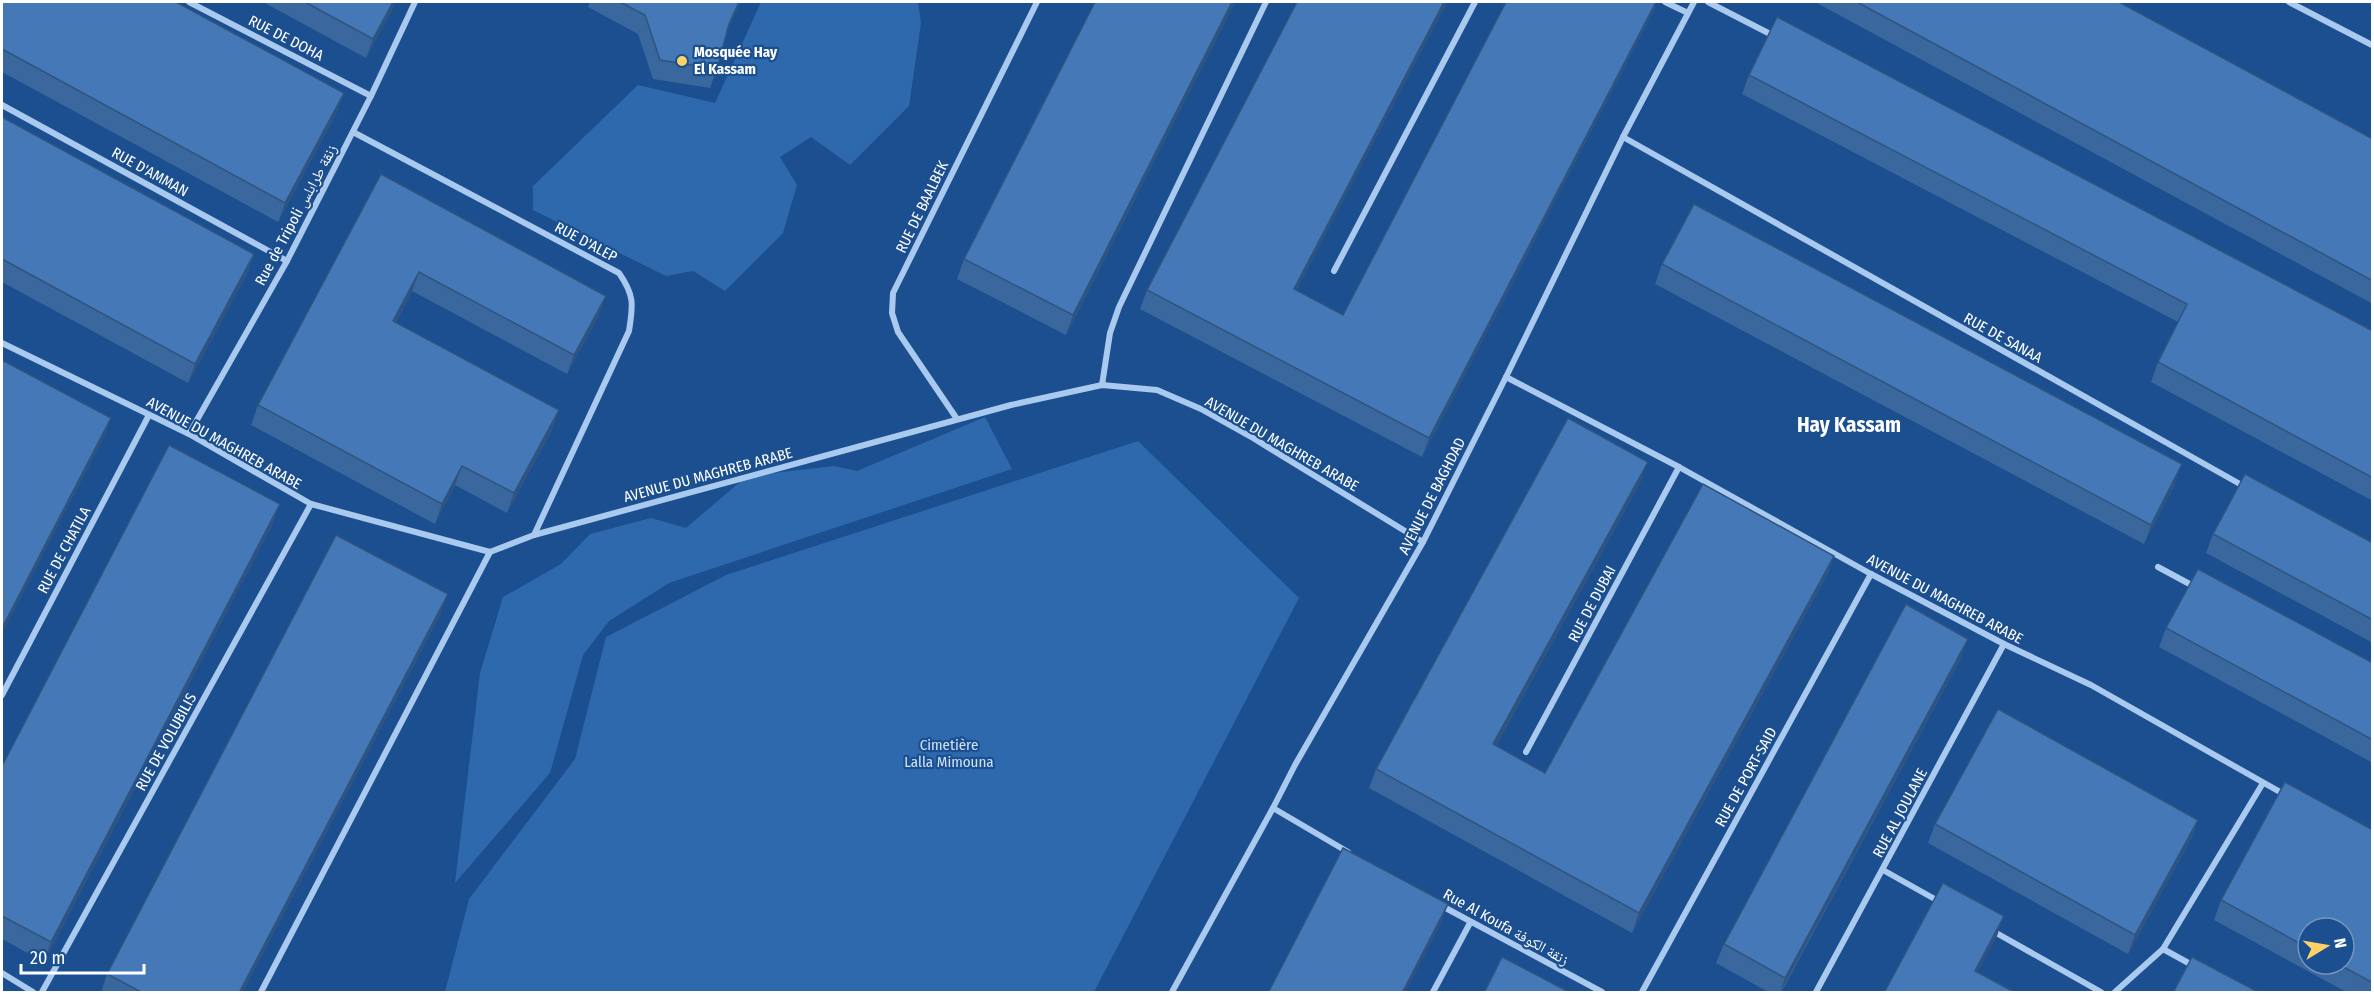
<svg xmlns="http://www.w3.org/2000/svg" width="2374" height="994" font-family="'Fira Sans Condensed','Noto Naskh Arabic',sans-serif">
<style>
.green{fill:#2e69ad}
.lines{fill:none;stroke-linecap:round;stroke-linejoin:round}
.minor{stroke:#a9c9ee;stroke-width:6}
.wall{fill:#3a679d;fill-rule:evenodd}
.shaded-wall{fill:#305480}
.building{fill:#4478b7;stroke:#305480;stroke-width:1.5}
.poi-dot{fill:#ffd166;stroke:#1b4f8f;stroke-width:2}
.labels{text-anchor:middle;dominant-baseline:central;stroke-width:4.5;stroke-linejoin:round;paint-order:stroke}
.street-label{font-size:15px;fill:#fff;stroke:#1b4f8f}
.poi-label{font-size:15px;font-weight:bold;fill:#fff;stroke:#1b4f8f;text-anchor:start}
.park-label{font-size:15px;fill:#cfe3fa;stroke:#1b4f8f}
.district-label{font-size:21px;font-weight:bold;fill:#fff;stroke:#1b4f8f}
</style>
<rect width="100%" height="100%" fill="#1b4f8f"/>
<g class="green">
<path d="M761,2H918L921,23L909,106L850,165L811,137L780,157L797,185L783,233L725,291L693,271L666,276L533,210V186L638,85L715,103Z"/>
<path d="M985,417L1012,469L669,583L609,621L583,655L550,773L455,883L480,673L503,597L561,564L590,534L651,518L686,528L747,476L834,466L857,471Z"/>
<path d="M1138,441L1299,598L1094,992H445L469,899L575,759L606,637L726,575Z"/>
</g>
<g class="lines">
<g class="minor">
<path d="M189,2L371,96"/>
<path d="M1665,2L1688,13"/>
<path d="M1708,2L1776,37"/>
<path d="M2289,2L2372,45"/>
<path d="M2,105L287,261"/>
<path d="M353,132L619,273C635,296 633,305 629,331L534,535"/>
<path d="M1623,137L2247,488"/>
<path d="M1334,271L1475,2"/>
<path d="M2,343L189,434L311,504L490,552L534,535L1011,405L1102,385L1157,390L1201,409L1253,438L1423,542"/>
<path d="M1506,377L1679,467L1871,574L2004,644L2091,685L2287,796"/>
<path d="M1102,385L1110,333L1119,307L1266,2"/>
<path d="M957,419L898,332L892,313L893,293L1037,2"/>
<path d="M189,434L287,261L371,96L415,2"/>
<path d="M2158,567L2197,588"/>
<path d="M2,695L149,415"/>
<path d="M1526,752L1679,467"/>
<path d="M1273,808L1348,852"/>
<path d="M1883,870L1940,902"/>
<path d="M1440,905L1602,992"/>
<path d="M1991,930L2101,992"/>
<path d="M2163,949L2194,966"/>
<path d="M2,973L33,992"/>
<path d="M42,992L311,504"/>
<path d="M261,992L490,552"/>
<path d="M1172,992L1273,808L1295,765L1423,542L1506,377L1623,137L1694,2"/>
<path d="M1433,992L1470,923"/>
<path d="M1642,992L1871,574"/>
<path d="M1816,992L2004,644"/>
<path d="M2115,992L2163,949L2263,783"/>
</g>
</g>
<g class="wall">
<path d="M2,2L344,93L337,112L278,222L2,72Z"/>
<path d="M263,2H396L366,58Z"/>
<path d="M590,2H740L727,32L717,69L710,88L653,79L638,34L588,7Z"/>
<path d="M1235,2L1066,335L957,279L964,259Z"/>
<path d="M1297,2H1447L1296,290L1343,315L1506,2H1657L1653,12L1422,457L1140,309L1147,290Z"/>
<path d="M1815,2H2119L2373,139V304Z"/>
<path d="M1749,75L2373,331V501L2151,382L2158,362L2178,322L1742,94Z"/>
<path d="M2,117L254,254L247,274L188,383L2,282Z"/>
<path d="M381,174L599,315L567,374L412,291L396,322L552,430L507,513L455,485L435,524L251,425L258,405Z"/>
<path d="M1662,264L2175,484L2144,544L1655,284Z"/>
<path d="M1641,481L1496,746L1545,773L1834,556L1827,575L1632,933L1369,788L1376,769Z"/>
<path d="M273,523L44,962L2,939V766Z"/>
<path d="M2213,534L2373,543V643L2206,553Z"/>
<path d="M441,613L242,993H101L107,974Z"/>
<path d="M2166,628L2373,663V763L2159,647Z"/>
<path d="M1961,658L1781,993H1770L1716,963L1724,944Z"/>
<path d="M2198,820L2191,839L2128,954L1928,843L1935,824Z"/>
<path d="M2373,830V993H2348L2214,920L2221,900ZM2308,928L2344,964H2308Z"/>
</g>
<g class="shaded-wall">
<path d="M393,2H396L366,58L373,39Z"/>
<path d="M739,2H740L722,43L729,24Z"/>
<path d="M1232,2H1235L1066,335L1073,315Z"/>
<path d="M1444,2H1447L1287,308L1294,289Z"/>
<path d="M1656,2H1657L1653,12L1422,457L1429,438Z"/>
<path d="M344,93L337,112L278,222L285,203Z"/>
<path d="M254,254L247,274L188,383L195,364Z"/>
<path d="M419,272L412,291L386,340L393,321Z"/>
<path d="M606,296L599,315L567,374L574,355Z"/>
<path d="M559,410L552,430L507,513L514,493Z"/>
<path d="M111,418L104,437L2,634V628Z"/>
<path d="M1648,462L1641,481L1486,764L1493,744Z"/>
<path d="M2182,464L2175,484L2144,544L2151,525Z"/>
<path d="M462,466L455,485L435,524L442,504Z"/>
<path d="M280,504L273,523L44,962L51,942Z"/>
<path d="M1834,556L1827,575L1632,933L1639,913Z"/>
<path d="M448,594L441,613L242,993H239Z"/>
<path d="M1968,639L1961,658L1780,993L1785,978Z"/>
<path d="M2198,820L2191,839L2128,954L2135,935Z"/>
<path d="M1448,904L1441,923L1405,993H1402Z"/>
<path d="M2004,916L1997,936L1968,990L1975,971Z"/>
</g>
<g class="building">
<path d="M2,2H176L344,93L285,203L2,49Z"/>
<path d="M305,2H393L373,39Z"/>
<path d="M620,2H739L729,24L717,69L660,60L645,15Z"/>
<path d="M1095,2H1232L1073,315L964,259Z"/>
<path d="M1297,2H1444L1294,289L1343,315L1506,2H1656L1429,438L1147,290Z"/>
<path d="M1857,2H2119L2373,139V281Z"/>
<path d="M1777,17L2373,331V478L2158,362L2187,304L1749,75Z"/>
<path d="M2,117L254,254L195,364L2,259Z"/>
<path d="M381,174L606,296L574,355L419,272L393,321L559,410L514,493L462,466L442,504L258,405Z"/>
<path d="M1694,204L2182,464L2151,525L1662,264Z"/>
<path d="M2,360L111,418L2,628Z"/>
<path d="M1568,418L1648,462L1493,744L1545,773L1703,484L1834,556L1639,913L1376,769Z"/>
<path d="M169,445L280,504L51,942L2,916V766Z"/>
<path d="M2245,474L2373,543V620L2213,534Z"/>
<path d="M336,535L448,594L239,993H143L107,974Z"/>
<path d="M2198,569L2373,663V740L2166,628Z"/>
<path d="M1906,604L1968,639L1785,978L1724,944Z"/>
<path d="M1998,709L2198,820L2135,935L1935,824Z"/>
<path d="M2285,782L2373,830V983L2338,964H2344V928H2308V948L2221,900Z"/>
<path d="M1343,848L1448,904L1402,993H1268Z"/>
<path d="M1943,883L2004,916L1975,971L2016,993H1884Z"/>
<path d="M1502,957L1571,993H1484Z"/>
<path d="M2192,957L2260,993H2173Z"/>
</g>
<circle class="poi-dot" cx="682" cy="61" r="6"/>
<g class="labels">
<g class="street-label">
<text transform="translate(286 38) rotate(27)">RUE DE DOHA</text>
<text transform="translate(150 172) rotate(29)">RUE D'AMMAN</text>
<text transform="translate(922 207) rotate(-64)">RUE DE BAALBEK</text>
<text transform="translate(296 215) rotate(-62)">Rue de Tripoli زنقة طرابلس</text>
<text transform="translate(586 242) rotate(28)">RUE D'ALEP</text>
<text transform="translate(2003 338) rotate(29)">RUE DE SANAA</text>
<text transform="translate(224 443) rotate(29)">AVENUE DU MAGHREB ARABE</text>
<text transform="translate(1282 444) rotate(30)">AVENUE DU MAGHREB ARABE</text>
<text transform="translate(708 475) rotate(-15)">AVENUE DU MAGHREB ARABE</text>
<text transform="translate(1432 496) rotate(-63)">AVENUE DE BAGHDAD</text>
<text transform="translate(64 550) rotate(-62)">RUE DE CHATILA</text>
<text transform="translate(1945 599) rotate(28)">AVENUE DU MAGHREB ARABE</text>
<text transform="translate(1592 604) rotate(-62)">RUE DE DUBAI</text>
<text transform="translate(166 742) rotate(-61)">RUE DE VOLUBILIS</text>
<text transform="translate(1746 777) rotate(-61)">RUE DE PORT-SAID</text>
<text transform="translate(1900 813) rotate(-62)">RUE AL JOULANE</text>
<text transform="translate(1506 927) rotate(29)">Rue Al Koufa زنقة الكوفة</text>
</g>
<g class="poi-label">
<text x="694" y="52">Mosquée Hay<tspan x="694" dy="17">El Kassam</tspan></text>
</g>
<g class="park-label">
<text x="949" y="745">Cimetière<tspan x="949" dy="17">Lalla Mimouna</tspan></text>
</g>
<g class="district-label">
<text x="1849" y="425">Hay Kassam</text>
</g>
</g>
<rect width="2374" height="994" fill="none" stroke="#ffffff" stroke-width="6"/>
<g transform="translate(2326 946) rotate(79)"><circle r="28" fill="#1b4f8f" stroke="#7695bc" stroke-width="1.5"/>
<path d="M0-4.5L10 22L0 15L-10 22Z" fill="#ffd166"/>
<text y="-9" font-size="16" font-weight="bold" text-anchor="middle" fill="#ffffff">N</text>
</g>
<path d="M21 964v9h123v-9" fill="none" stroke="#ffffff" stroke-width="3"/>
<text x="30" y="964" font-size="18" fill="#ffffff" stroke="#1b4f8f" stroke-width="4.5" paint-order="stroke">20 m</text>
</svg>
